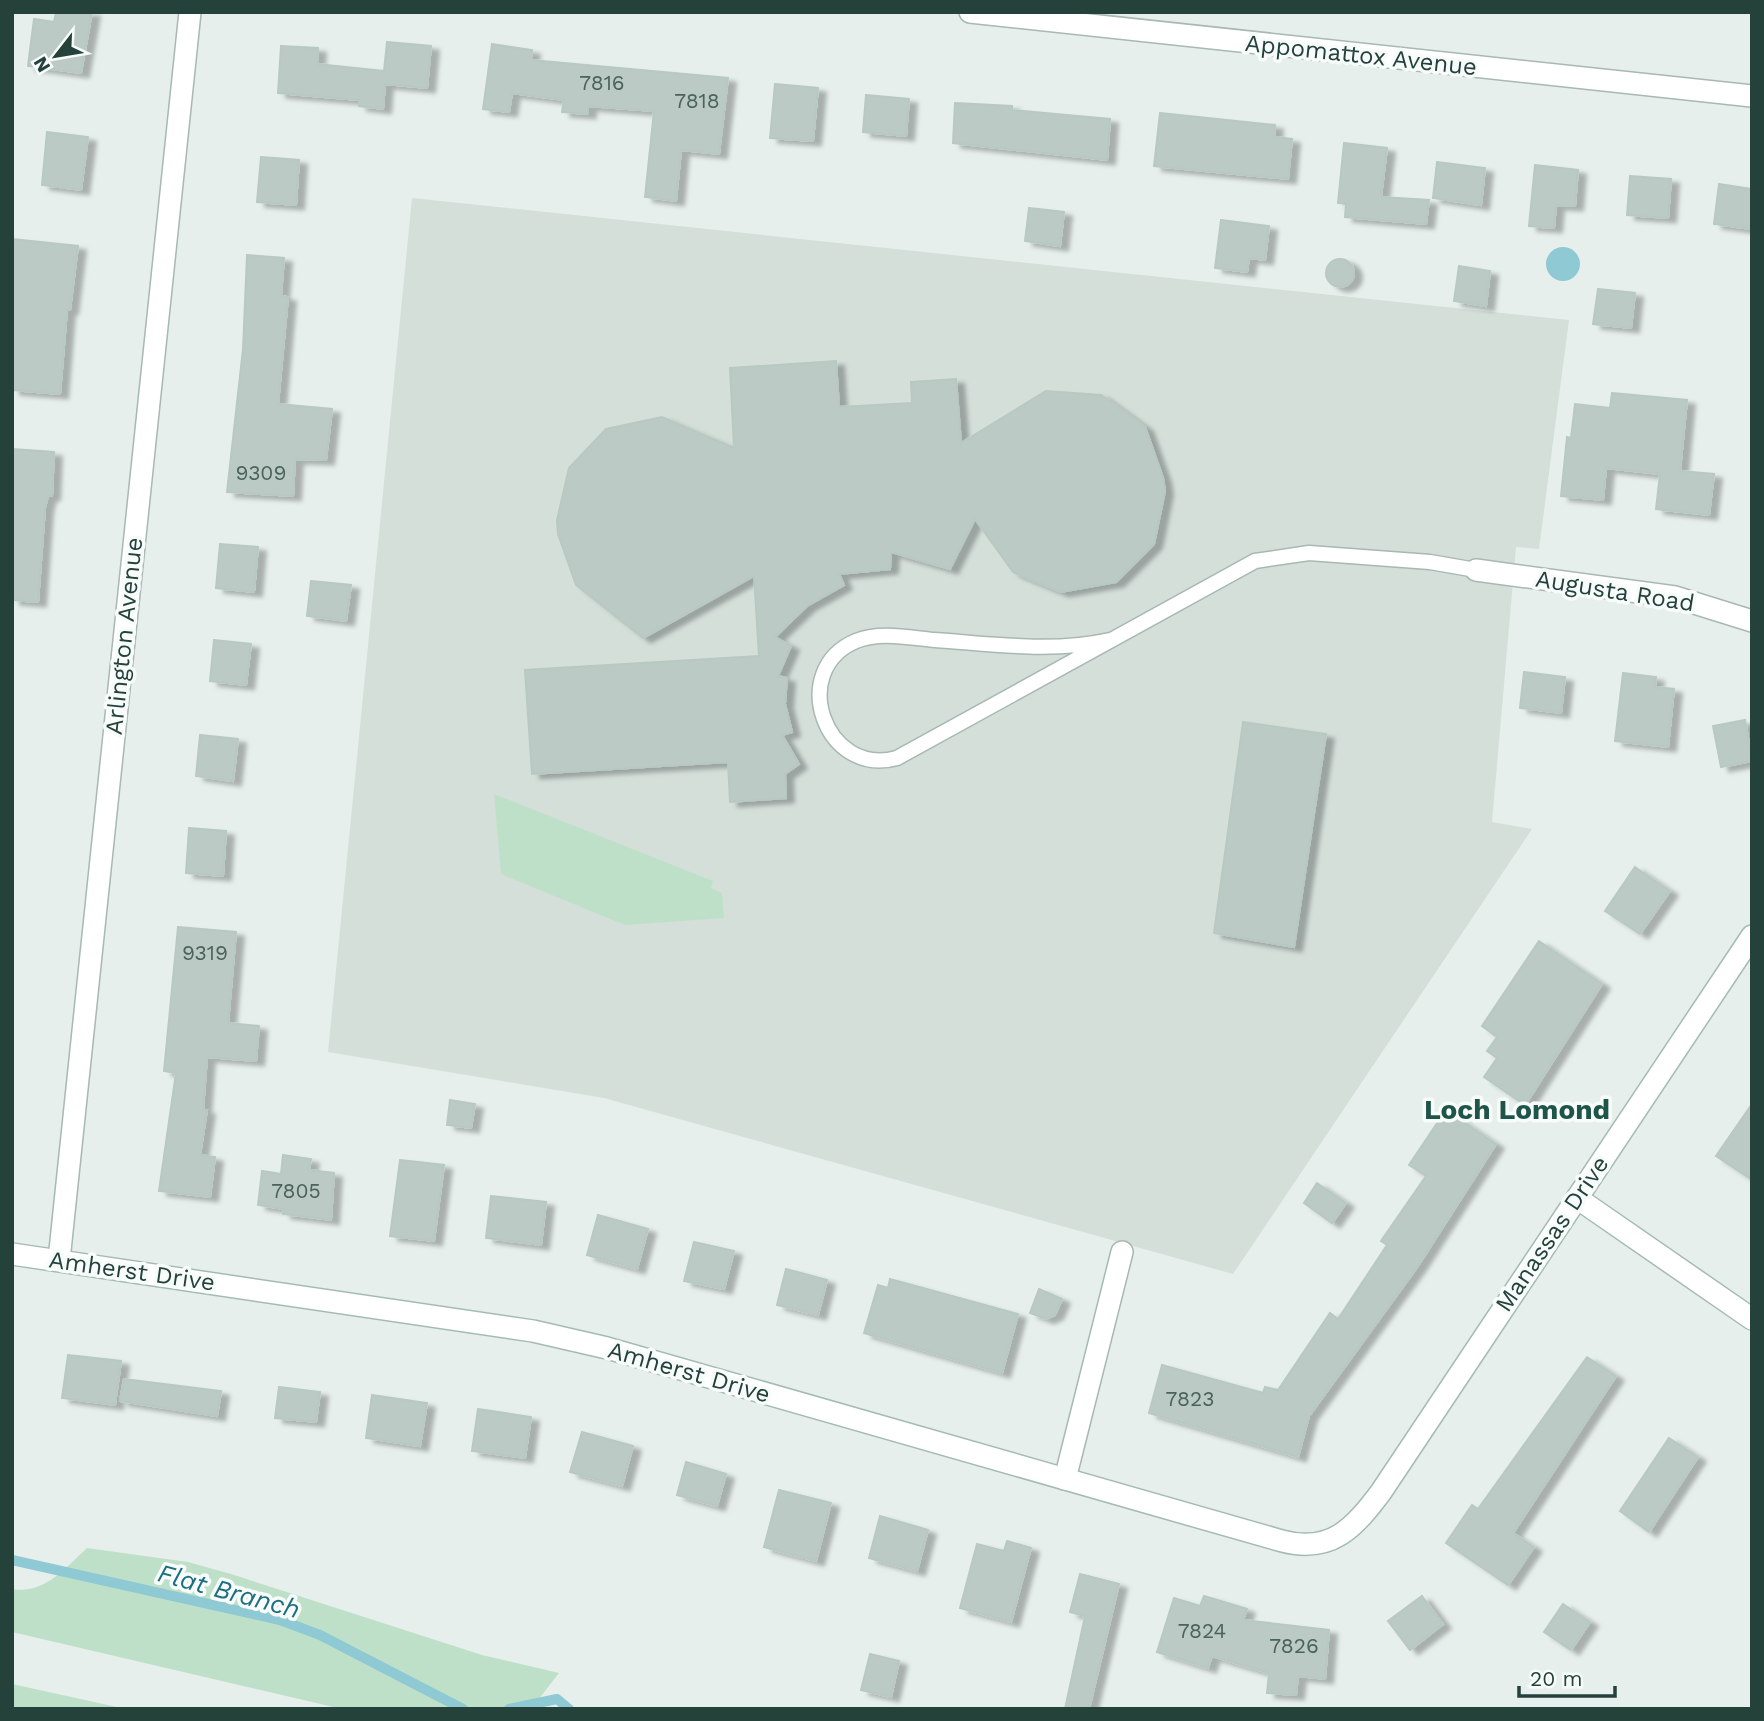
<svg xmlns="http://www.w3.org/2000/svg" width="1764" height="1721" font-family="'Work Sans',sans-serif">
<style>
.built{fill:#d4dfda}
.green{fill:#bfe0c8}
.water{fill:#8ec9d4}
.lines{fill:none;stroke-linecap:round;stroke-linejoin:round}
.stream{stroke:#8ec9d4;stroke-width:10}
.building{fill:#bbcac4;stroke:#b8c9c2;stroke-width:2;filter:url(#shadow)}
.lane-casing{stroke:#a8b8b2;stroke-width:17}
.street-casing{stroke:#a8b8b2;stroke-width:24}
.secondary-casing{stroke:#a4bbb3;stroke-width:24}
.lane{stroke:#fff;stroke-width:14}
.street{stroke:#fff;stroke-width:21}
.secondary{stroke:#fff;stroke-width:21}
.labels{text-anchor:middle;dominant-baseline:central;stroke-width:7;stroke-linejoin:round;paint-order:stroke}
.number-label{font-size:21px;fill:#4a645c}
.street-label{font-size:24px;fill:#24423a;stroke:#f7fbf9}
.water-label{font-size:26px;font-style:italic;fill:#1c6f80;stroke:#f7fbf9}
.quarter-label{font-size:28px;font-weight:bold;fill:#1f5548;stroke:#f7fbf9}
</style>
<defs>
<filter id="shadow"><feDropShadow dx="8" dy="4.5" stdDeviation="2" flood-color="#0004"/></filter>
</defs>
<rect width="100%" height="100%" fill="#e6efeb"/>
<path class="built" d="M412,198L1569,320L1539,549L1516,547L1492,822L1532,829L1233,1274L604,1098L328,1052Z"/>
<g class="green">
<path d="M494,794L713,881L711,888L722,893L724,918L625,925L501,874Z"/>
<path d="M87,1548L188,1562L231,1574L482,1655L559,1673L531,1709H342L12,1632V1589C44,1595 65,1568 87,1548Z"/>
<path d="M12,1684L126,1709H12Z"/>
</g>
<circle class="water" cx="1563" cy="264" r="17"/>
<g class="lines">
<g class="stream">
<path d="M12,1560L280,1620L320,1635L463,1709"/>
<path d="M509,1709L557,1699L569,1709"/>
</g>
</g>
<g class="building">
<path d="M56,12H92L81,73L28,66L34,19L54,22Z"/>
<path d="M387,42L431,46L427,88L385,84L383,109L359,106V100L278,93L281,46L318,48L317,64L384,71Z"/>
<path d="M492,44L532,50L531,60L728,78L719,154L681,150L676,201L645,197L654,111L588,106V114L562,112L564,100L512,93L509,112L483,109Z"/>
<path d="M775,84L818,88L813,141L770,138Z"/>
<path d="M866,95L909,99L906,136L863,132Z"/>
<path d="M955,103L1012,106V110L1110,119L1107,160L953,143Z"/>
<path d="M1160,113L1275,125L1274,137L1292,139L1288,179L1154,166Z"/>
<path d="M47,132L88,137L81,190L42,185Z"/>
<path d="M1344,143L1387,148L1381,197L1429,200L1426,224L1345,217L1346,204L1338,203Z"/>
<path d="M261,157L299,160L296,205L257,202Z"/>
<path d="M1437,162L1485,168L1481,205L1433,198Z"/>
<path d="M1535,165L1578,170L1575,206L1556,205L1554,228L1529,226Z"/>
<path d="M1630,176L1671,179L1668,218L1627,215Z"/>
<path d="M1719,184L1752,189V229L1714,224Z"/>
<path d="M1029,208L1064,212L1060,246L1025,241Z"/>
<path d="M1221,220L1269,226L1265,260L1249,258L1247,272L1215,268Z"/>
<path d="M12,239L78,246L70,310H67L60,394L12,390Z"/>
<path d="M247,255L284,258L281,296L288,297L278,404L332,409L326,460L295,459L293,496L227,492L243,349Z"/>
<circle cx="1340" cy="273" r="14"/>
<path d="M1459,266L1490,271L1486,306L1454,301Z"/>
<path d="M1598,289L1635,293L1631,328L1593,324Z"/>
<path d="M836,361L839,407L912,403L911,382L956,379L961,443L1046,391L1101,395L1145,427L1163,478L1165,491L1154,544L1116,582L1061,592L1013,572L975,519L950,569L891,552L890,569L839,574L844,585L807,606L775,637L791,646L778,676L787,678L785,704L792,732L782,735L799,764L785,774L786,798L730,802L728,762L532,774L525,670L759,656L754,576L643,638L576,585L558,534L557,520L569,468L606,429L662,417L734,448L730,368Z"/>
<path d="M1612,393L1687,400L1680,471L1714,474L1709,515L1656,509L1660,474L1606,468L1603,500L1561,496L1567,437L1571,438L1575,404L1610,408Z"/>
<path d="M12,449L54,452L52,496H48L45,508L38,602L12,600Z"/>
<path d="M220,544L258,547L254,592L216,588Z"/>
<path d="M311,581L351,585L346,621L307,616Z"/>
<path d="M214,640L251,644L246,685L210,681Z"/>
<path d="M1524,672L1565,677L1561,713L1520,708Z"/>
<path d="M1623,673L1656,677L1655,687L1674,689L1668,747L1615,741Z"/>
<path d="M1745,720L1752,761L1721,767L1713,726Z"/>
<path d="M1243,722L1326,734L1294,947L1214,933Z"/>
<path d="M200,735L238,739L233,781L196,776Z"/>
<path d="M189,828L226,831L223,876L186,873Z"/>
<path d="M1635,867L1670,891L1640,934L1605,911Z"/>
<path d="M178,927L236,932L228,1023L259,1026L256,1061L207,1057L203,1110H207L200,1155L215,1157L210,1197L159,1191L176,1073L164,1071Z"/>
<path d="M1539,941L1602,984L1525,1105L1484,1077L1497,1058L1487,1051L1497,1037L1482,1026Z"/>
<path d="M450,1100L475,1104L471,1128L447,1125Z"/>
<path d="M1752,1104V1180L1716,1156Z"/>
<path d="M1446,1110L1496,1144L1418,1266L1309,1416L1298,1457L1149,1413L1162,1365L1263,1393L1265,1387L1278,1390L1330,1313L1338,1319L1387,1245L1381,1241L1426,1176L1409,1165Z"/>
<path d="M283,1155L311,1159L309,1170L334,1173L331,1220L283,1214L284,1209L258,1205L262,1171L281,1174Z"/>
<path d="M400,1160L444,1165L434,1241L390,1236Z"/>
<path d="M1317,1183L1346,1203L1332,1223L1304,1203Z"/>
<path d="M491,1196L546,1202L541,1245L486,1238Z"/>
<path d="M598,1215L648,1229L637,1269L587,1255Z"/>
<path d="M694,1242L734,1251L724,1289L684,1281Z"/>
<path d="M786,1269L827,1280L818,1315L777,1305Z"/>
<path d="M890,1279L1018,1314L1002,1373L864,1333L878,1285L888,1288Z"/>
<path d="M1039,1289L1062,1299L1055,1315L1046,1319L1030,1313Z"/>
<path d="M68,1355L121,1361L115,1405L62,1398Z"/>
<path d="M1587,1357L1616,1376L1513,1533L1534,1547L1508,1585L1446,1543L1472,1505L1478,1509Z"/>
<path d="M124,1379L221,1391L217,1416L120,1401Z"/>
<path d="M279,1387L320,1392L316,1422L275,1418Z"/>
<path d="M372,1395L427,1403L420,1446L366,1438Z"/>
<path d="M478,1409L531,1417L525,1458L472,1451Z"/>
<path d="M582,1432L633,1446L622,1486L570,1472Z"/>
<path d="M1669,1438L1698,1457L1649,1532L1620,1511Z"/>
<path d="M686,1462L726,1474L717,1506L677,1495Z"/>
<path d="M779,1490L831,1503L816,1561L764,1547Z"/>
<path d="M880,1516L928,1530L917,1571L869,1558Z"/>
<path d="M1007,1541L1031,1548L1011,1622L960,1608L977,1544L1004,1551Z"/>
<path d="M1080,1574L1119,1584L1089,1709H1065L1085,1616L1070,1612Z"/>
<path d="M1204,1596L1247,1609L1243,1620L1329,1630L1325,1679L1298,1676L1296,1695L1267,1693L1269,1673L1212,1656L1208,1668L1157,1652L1174,1598L1200,1606Z"/>
<path d="M1422,1596L1443,1624L1410,1650L1388,1621Z"/>
<path d="M1563,1604L1590,1622L1571,1650L1544,1632Z"/>
<path d="M870,1654L899,1661L891,1697L861,1690Z"/>
</g>
<g class="lines">
<defs>
<path id="lane" d="M1110,640C1052,653 994,644 935,640C911,638 880,631 856,641C787,670 825,778 897,758L1255,561L1309,553L1430,562L1476,570"/>
<g id="street">
<path d="M970,12L1752,96"/>
<path d="M1476,570L1675,597L1752,621"/>
<path d="M59,1260L190,12"/>
<path d="M1065,1479L1122,1252"/>
</g>
<g id="secondary">
<path d="M1577,1198L1752,1319"/>
<path d="M12,1254L533,1331L607,1348L1282,1541C1331,1554 1354,1528 1381,1492L1752,936"/>
</g>
</defs>
<use href="#lane" class="lane-casing"/>
<use href="#street" class="street-casing"/>
<use href="#secondary" class="secondary-casing"/>
<use href="#lane" class="lane"/>
<use href="#street" class="street"/>
<use href="#secondary" class="secondary"/>
</g>
<g class="labels">
<g class="number-label">
<text x="602" y="82">7816</text>
<text x="697" y="100">7818</text>
<text x="261" y="472">9309</text>
<text x="205" y="952">9319</text>
<text x="296" y="1190">7805</text>
<text x="1190" y="1398">7823</text>
<text x="1202" y="1630">7824</text>
<text x="1294" y="1645">7826</text>
</g>
<g class="street-label">
<text transform="translate(1361 55) rotate(6)">Appomattox Avenue</text>
<text transform="translate(1615 591) rotate(9)">Augusta Road</text>
<text transform="translate(124 636) rotate(-84)">Arlington Avenue</text>
<text transform="translate(1552 1234) rotate(-56)">Manassas Drive</text>
<text transform="translate(132 1271) rotate(8)">Amherst Drive</text>
<text transform="translate(689 1372) rotate(16)">Amherst Drive</text>
</g>
<g class="water-label">
<text transform="translate(229 1591) rotate(15)">Flat Branch</text>
</g>
<g class="quarter-label">
<text x="1517" y="1109">Loch Lomond</text>
</g>
</g>
<rect width="1764" height="1721" fill="none" stroke="#24423a" stroke-width="28"/>
<g transform="translate(56 56) rotate(239)" stroke="#f7fbf9" stroke-width="5" paint-order="stroke">
<path d="M0-5L12 26L0 18L-12 26Z" fill="#24423a"/>
<text y="-10" font-size="19" font-weight="bold" text-anchor="middle" fill="#24423a">N</text>
</g>
<path d="M1519 1686v10h96v-10" fill="none" stroke="#24423a" stroke-width="3.5"/>
<text x="1530" y="1686" font-size="21" fill="#24423a" stroke="#f7fbf9" stroke-width="5" paint-order="stroke">20 m</text>
</svg>
